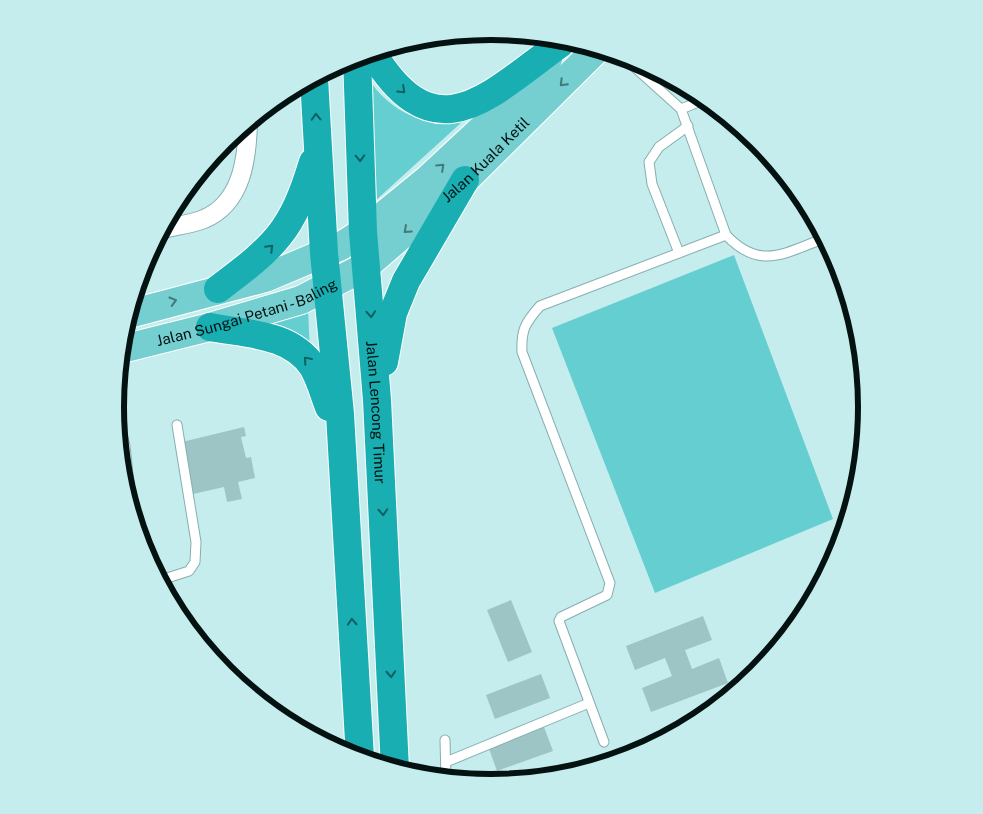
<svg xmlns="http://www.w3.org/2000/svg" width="983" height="814" font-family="'Public Sans',sans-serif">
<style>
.green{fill:#65ced0}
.building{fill:#9ec5c5}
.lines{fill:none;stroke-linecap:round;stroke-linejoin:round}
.lane-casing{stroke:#87aeae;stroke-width:11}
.street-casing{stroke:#87aeae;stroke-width:20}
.primary-casing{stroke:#fff;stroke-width:30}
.highway-casing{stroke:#fff;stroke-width:30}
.lane{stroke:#fff;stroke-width:9}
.street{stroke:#fff;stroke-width:18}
.primary{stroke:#75ced0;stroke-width:28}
.highway{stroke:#19aeb1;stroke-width:28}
.oneway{stroke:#42797a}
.oneway2{stroke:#0e6062}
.labels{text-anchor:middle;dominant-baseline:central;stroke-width:4.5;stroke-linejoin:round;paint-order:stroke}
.street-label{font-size:15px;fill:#041212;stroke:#c5edee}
.rim{fill:none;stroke:#041212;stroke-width:6}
</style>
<rect width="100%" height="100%" fill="#c5edee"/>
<g class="green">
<path d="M369,80C392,113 423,126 463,121L375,201Z"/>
<path d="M734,255L833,519L655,593L552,328Z"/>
<path d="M308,309L310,353L265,323Z"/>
</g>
<g class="building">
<path d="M244,427L246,436L241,437L246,458L251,457L255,478L238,482L242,499L227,502L224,487L193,494L182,442Z"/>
<path d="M511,600L532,652L508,662L487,610Z"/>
<path d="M703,616L712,640L685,650L692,669L719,658L728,683L651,712L642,688L672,676L665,658L635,670L626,646Z"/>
<path d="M541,674L550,698L495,719L486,695Z"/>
<path d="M544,727L553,751L497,771L488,746Z"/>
<path d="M648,741L650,746L635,754L566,775Z"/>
</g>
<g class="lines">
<defs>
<g id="lane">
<path d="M621,55L681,109"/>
<path d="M726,235C760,271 785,253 825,238"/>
<path d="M679,253L652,184L649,162L659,147L688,126"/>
<path d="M117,417L125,446L132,512"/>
<path d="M158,577L164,579L189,571L195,562L196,542L177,425"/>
<path d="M445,740L446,778"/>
<path d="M604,742L559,621L561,617L607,595L610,583L522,352C521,330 525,323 540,306L726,235L681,109L706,99"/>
<path d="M446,762L589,703"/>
</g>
<path id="street" d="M163,229C176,226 191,224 204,219C242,203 247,159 248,123"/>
<g id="primary">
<path d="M129,314L265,278L341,246L363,232L428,179L514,99L548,59"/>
<path id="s1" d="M122,349L210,327L301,300L366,266L465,180L598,48"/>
</g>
<g id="highway">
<path d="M372,52C435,157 489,95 560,44"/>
<path id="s2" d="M357,57L363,232L377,400L395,769"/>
<path d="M314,78L324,253L340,414L360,758"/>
<path d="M218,289C275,246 292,232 313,162"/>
<path d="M210,327C246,334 291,333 313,367C320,379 324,394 329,407"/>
<path d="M384,362L393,313L406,281L465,180"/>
</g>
</defs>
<use href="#lane" class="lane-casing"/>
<use href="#street" class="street-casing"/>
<use href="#primary" class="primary-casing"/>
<use href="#highway" class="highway-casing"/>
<use href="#lane" class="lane"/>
<use href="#street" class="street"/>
<use href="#primary" class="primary"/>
<use href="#highway" class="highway"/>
</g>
<defs><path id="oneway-chevron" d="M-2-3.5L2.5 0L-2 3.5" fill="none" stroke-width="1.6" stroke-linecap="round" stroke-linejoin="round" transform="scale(1.25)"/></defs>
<g class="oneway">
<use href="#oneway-chevron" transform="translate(563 83) rotate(135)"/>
<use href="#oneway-chevron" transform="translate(441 167) rotate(-43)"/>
<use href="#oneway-chevron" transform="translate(407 230) rotate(138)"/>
<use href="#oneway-chevron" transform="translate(173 301) rotate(-16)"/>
</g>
<g class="oneway2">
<use href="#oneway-chevron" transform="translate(402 90) rotate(43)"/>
<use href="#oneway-chevron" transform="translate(316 117) rotate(-92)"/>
<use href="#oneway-chevron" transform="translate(360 158) rotate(88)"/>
<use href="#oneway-chevron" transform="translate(270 248) rotate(-45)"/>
<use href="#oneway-chevron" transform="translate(371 314) rotate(86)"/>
<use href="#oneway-chevron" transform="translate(307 360) rotate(-131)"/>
<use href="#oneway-chevron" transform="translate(383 512) rotate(87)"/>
<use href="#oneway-chevron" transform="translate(352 622) rotate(-93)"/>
<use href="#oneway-chevron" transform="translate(391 674) rotate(87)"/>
</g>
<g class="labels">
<g class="street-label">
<text stroke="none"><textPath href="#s1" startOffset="419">Jalan Kuala Ketil</textPath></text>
<text stroke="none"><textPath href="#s1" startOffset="130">Jalan Sungai Petani - Baling</textPath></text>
<text stroke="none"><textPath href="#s2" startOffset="356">Jalan Lencong Timur</textPath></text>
</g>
</g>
<path d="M0 0H983V814H0ZM124 407a367 367 0 1 1 734 0a367 367 0 1 1-734 0Z" fill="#c5edee" fill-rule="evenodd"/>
<path class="rim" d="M124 407a367 367 0 1 1 734 0a367 367 0 1 1-734 0Z"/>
</svg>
